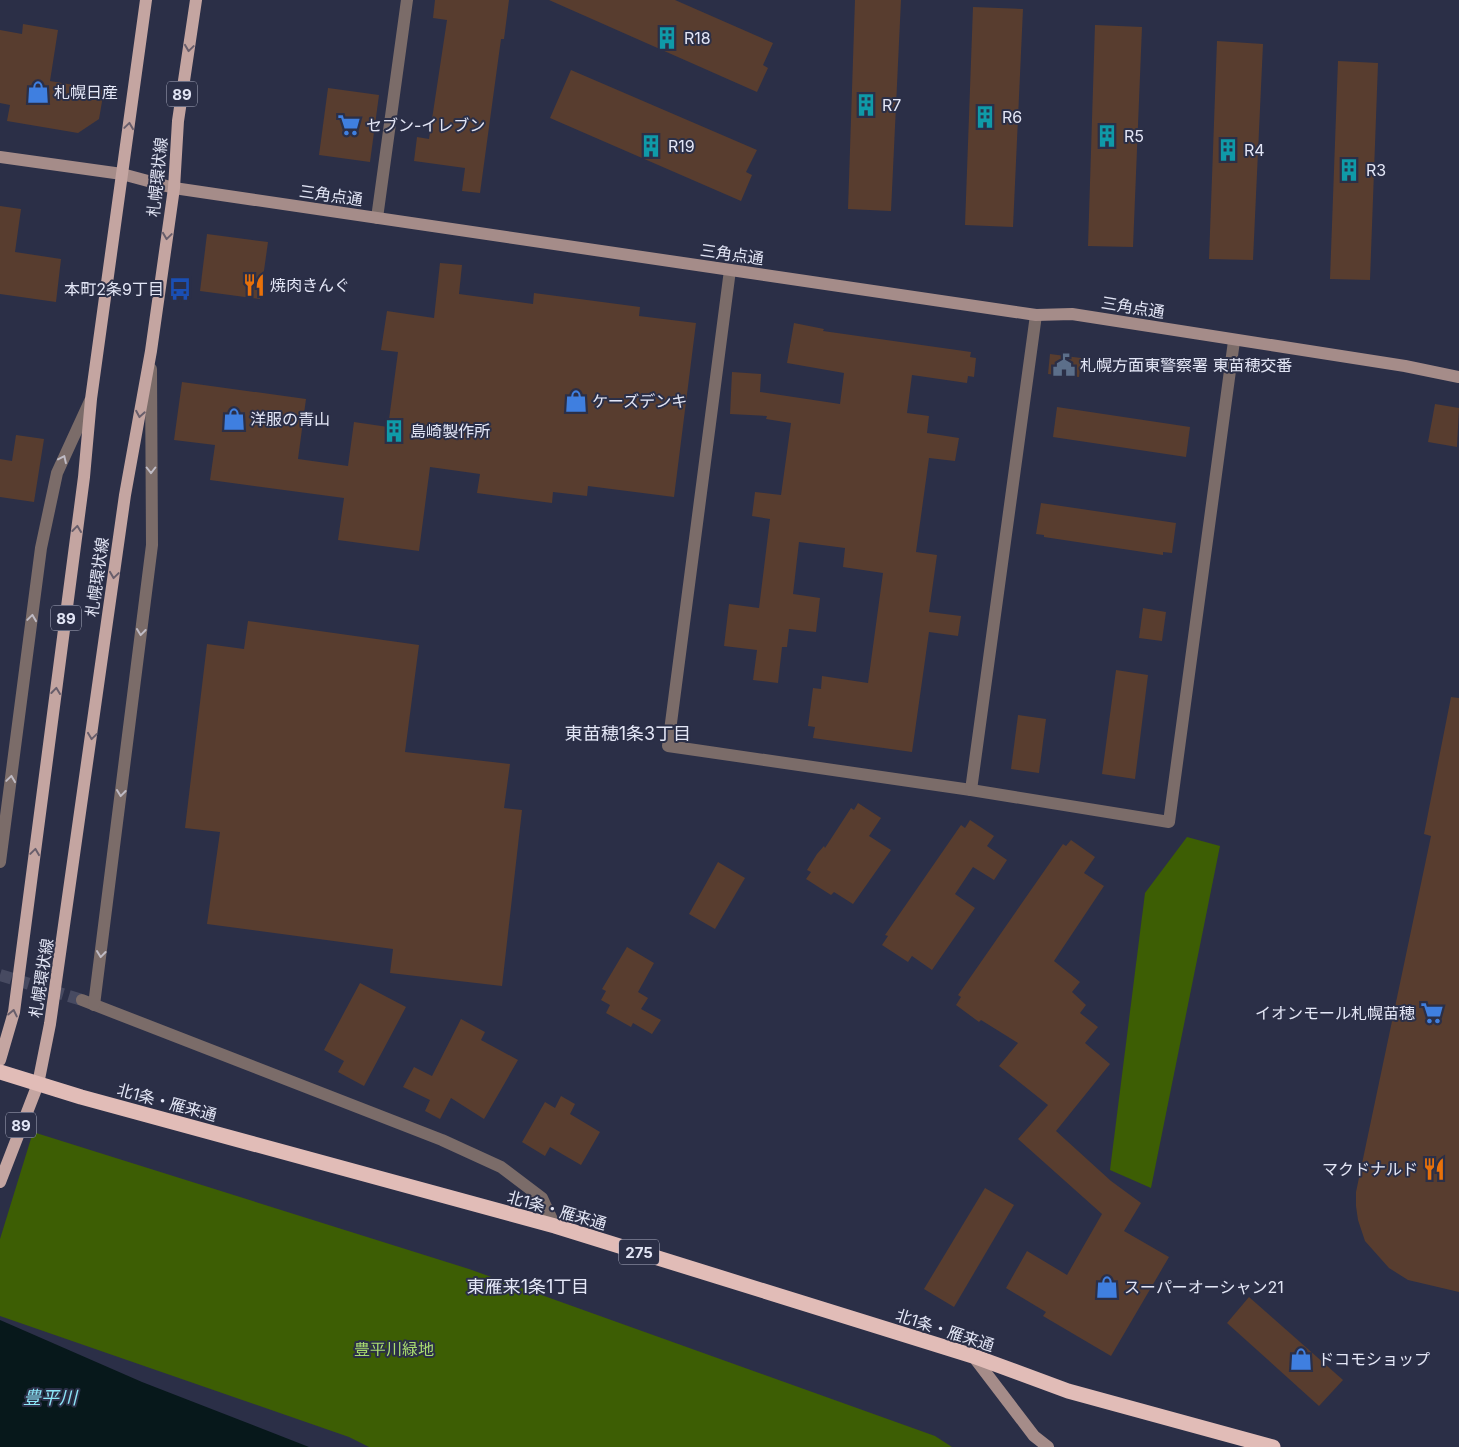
<svg xmlns="http://www.w3.org/2000/svg" width="1459" height="1447" font-family="Inter,'Noto Sans JP',sans-serif">
<style>
.green{fill:#3d5e04}
.water{fill:#07181b}
.building{fill:#583d2f}
.lines{fill:none;stroke-linecap:round;stroke-linejoin:round}
.street-tunnel{stroke:#474a61;stroke-width:12;stroke-dasharray:12 6;stroke-linecap:butt}
.street{stroke:#7b6c69;stroke-width:12}
.secondary{stroke:#a58c89;stroke-width:12}
.primary{stroke:#c4a5a1;stroke-width:12}
.highway{stroke:#e1bcb7;stroke-width:15}
.oneway{stroke:#685e6b}
.oneway2{stroke:#bfbbc5}
.labels{text-anchor:middle;dominant-baseline:central;stroke-width:4;stroke-linejoin:round;paint-order:stroke}
.shield{fill:#2b2f47;stroke:#acafc2;stroke-width:1}
.shield-label{font-size:15px;font-weight:bold;fill:#e3e6f6}
.poi-label{font-size:16px;fill:#e3e6f6;stroke:#2b2f47;text-anchor:start}
.street-label{font-size:16px;fill:#e3e6f6;stroke:#2b2f47}
.park-label{font-size:16px;fill:#aadd70;stroke:#2b2f47}
.neighbourhood-label{font-size:18px;fill:#e3e6f6;stroke:#2b2f47}
.water-label{font-size:18px;font-style:italic;fill:#8de6f8;stroke:#2b2f47}
</style>
<rect width="100%" height="100%" fill="#2b2f47"/>
<g class="green">
<path d="M1187,837L1220,846L1151,1188L1110,1170L1145,893Z"/>
<path d="M33,1132L469,1269L935,1436L952,1447H369L349,1437L0,1316V1239Z"/>
</g>
<path class="water" d="M0,1320L142,1382L309,1447H0Z"/>
<g class="building">
<path d="M435,0H509L504,39H501L480,193L462,191L465,168L414,161L417,137L429,139L447,20L433,18Z"/>
<path d="M549,0H675L773,43L763,65L768,68L757,92Z"/>
<path d="M855,0H901L891,211L848,209Z"/>
<path d="M973,7L1023,9L1013,227L965,225Z"/>
<path d="M23,24L58,30L50,81L104,90L99,119L78,133L7,121L10,105L0,103V30L22,34Z"/>
<path d="M1095,25L1142,27L1133,247L1088,246Z"/>
<path d="M1217,41L1263,44L1253,260L1209,259Z"/>
<path d="M1338,61L1378,63L1370,280L1330,279Z"/>
<path d="M571,70L757,150L746,172L752,175L741,201L550,118Z"/>
<path d="M328,88L379,95L370,162L319,155Z"/>
<path d="M0,206L21,209L15,252L61,259L56,302L0,294Z"/>
<path d="M207,234L268,242L260,299L200,291Z"/>
<path d="M440,263L462,265L459,294L533,304L534,293L640,307L639,316L696,323L674,497L588,486L587,496L553,492L552,503L477,493L480,474L430,467L419,551L338,540L344,498L210,480L215,445L174,440L182,382L306,399L298,459L348,466L354,422L388,427L398,352L381,350L387,311L434,318Z"/>
<path d="M794,323L824,329L823,331L971,352L970,357L976,358L974,377L968,376L967,383L912,375L907,413L929,416L927,433L959,438L955,461L929,458L916,552L937,555L929,612L961,616L958,636L929,632L912,752L813,738L815,727L808,726L813,688L821,689L822,676L868,683L883,573L843,567L845,548L799,542L793,594L820,598L816,632L789,629L787,647H782L778,683L753,680L757,650L724,646L729,604L759,608L770,519L752,516L755,492L781,495L791,423L766,419L767,416L730,414L732,372L761,374L760,392L840,404L844,373L787,363Z"/>
<path d="M1050,354L1081,358L1079,377L1048,374Z"/>
<path d="M1435,404L1459,408L1457,447L1428,442Z"/>
<path d="M1057,407L1190,427L1186,457L1053,437Z"/>
<path d="M16,435L44,439L34,502L0,497V459L12,461Z"/>
<path d="M1041,503L1176,523L1172,553L1163,552V555L1044,537V535L1036,534Z"/>
<path d="M1143,608L1166,612L1162,641L1139,638Z"/>
<path d="M248,621L419,645L405,752L510,764L504,808L522,810L502,986L390,973L393,949L207,924L220,832L185,828L207,644L244,649Z"/>
<path d="M1116,670L1148,675L1135,779L1102,774Z"/>
<path d="M1451,697L1459,698V1292L1408,1280L1389,1268L1365,1241L1358,1220L1356,1206V1192L1431,836L1424,834Z"/>
<path d="M1018,715L1046,719L1039,773L1011,769Z"/>
<path d="M858,803L881,818L869,836L891,850L853,904L834,892L831,895L806,879L811,872L807,870L817,854L824,846L825,848L851,808L854,810Z"/>
<path d="M970,820L994,836L987,846L1007,860L994,880L973,867L955,894L975,908L932,970L912,956L908,962L882,945L888,936L885,935L961,825L965,828Z"/>
<path d="M1071,840L1095,857L1084,873L1104,886L1054,961L1080,982L1072,992L1086,1005L1080,1013L1098,1027L1085,1043L1110,1064L1056,1131L1111,1181L1141,1203L1124,1231L1169,1257L1111,1356L1043,1316L1046,1312L1006,1288L1027,1251L1067,1275L1102,1214L1018,1139L1048,1105L999,1066L1018,1043L981,1020L979,1022L956,1005L961,997L958,995L1063,844L1066,846Z"/>
<path d="M718,862L745,878L715,929L689,914Z"/>
<path d="M627,947L654,963L638,992L648,998L641,1009L661,1020L652,1034L633,1023L631,1027L606,1013L610,1005L601,1000L606,991L602,989Z"/>
<path d="M360,983L406,1007L364,1086L338,1072L344,1061L324,1050Z"/>
<path d="M461,1019L485,1032L481,1040L518,1060L484,1119L451,1098L440,1119L425,1111L430,1100L403,1087L414,1067L432,1076Z"/>
<path d="M561,1096L575,1104L570,1114L600,1132L581,1165L550,1147L545,1156L522,1142L545,1102L555,1108Z"/>
<path d="M985,1188L1014,1205L954,1307L924,1289Z"/>
<path d="M1249,1297L1343,1380L1319,1406L1227,1323Z"/>
</g>
<g class="lines">
<path class="street-tunnel" d="M0,975L82,1000"/>
<g class="street">
<path d="M377,218L407,0"/>
<path d="M730,270L668,746L971,790L1169,822L1234,341"/>
<path d="M971,790L1036,315"/>
<path d="M0,862L41,548L57,473L90,401"/>
<path d="M82,1000L442,1140L501,1167L542,1198L555,1226"/>
<path d="M94,1005L152,545L151,369"/>
</g>
<g class="secondary">
<path d="M0,157L122,174L174,188L1036,315L1072,314L1405,366L1459,377"/>
<path d="M973,1356L1034,1436L1048,1447"/>
</g>
<g class="primary">
<path d="M0,1060L14,1012L84,477L91,399L146,0"/>
<path d="M0,1182L38,1084L50,1024L125,495L151,351L174,188L178,121L196,0"/>
</g>
<path class="highway" d="M0,1072L81,1097L555,1226L973,1356L1068,1391L1273,1447"/>
</g>
<defs><path id="oneway-chevron" d="M-2-3.5L2.5 0L-2 3.5" fill="none" stroke-width="1.6" stroke-linecap="round" stroke-linejoin="round" transform="scale(1.25)"/></defs>
<g class="oneway">
<use href="#oneway-chevron" transform="translate(189 48) rotate(98)"/>
<use href="#oneway-chevron" transform="translate(129 126) rotate(-82)"/>
<use href="#oneway-chevron" transform="translate(167 236) rotate(98)"/>
<use href="#oneway-chevron" transform="translate(140 414) rotate(100)"/>
<use href="#oneway-chevron" transform="translate(77 529) rotate(-83)"/>
<use href="#oneway-chevron" transform="translate(114 575) rotate(98)"/>
<use href="#oneway-chevron" transform="translate(56 691) rotate(-83)"/>
<use href="#oneway-chevron" transform="translate(92 736) rotate(98)"/>
<use href="#oneway-chevron" transform="translate(35 852) rotate(-82)"/>
<use href="#oneway-chevron" transform="translate(13 1013) rotate(-78)"/>
</g>
<g class="oneway2">
<use href="#oneway-chevron" transform="translate(63 459) rotate(-65)"/>
<use href="#oneway-chevron" transform="translate(151 470) rotate(90)"/>
<use href="#oneway-chevron" transform="translate(32 618) rotate(-82)"/>
<use href="#oneway-chevron" transform="translate(141 632) rotate(97)"/>
<use href="#oneway-chevron" transform="translate(11 779) rotate(-82)"/>
<use href="#oneway-chevron" transform="translate(121 793) rotate(97)"/>
<use href="#oneway-chevron" transform="translate(101 954) rotate(97)"/>
</g>
<defs>
<symbol id="building-bare" viewBox="-9 -9 18 18"><path d="M-4-6H4V6H1V3H-1V6H-4ZM-2.5-4.3h1.7v1.8h-1.7ZM.8-4.3h1.7v1.8H.8ZM-2.5-1h1.7V.8h-1.7ZM.8-1h1.7V.8H.8Z" fill="#0f9aa8" stroke="#2b2f47" stroke-width="2.5" paint-order="stroke"/></symbol>
<symbol id="shop-bare" viewBox="-9 -9 18 18"><path d="M-5-2.5h2.3a2.7 3.5 0 0 1 5.4 0H5L5.5 6h-11ZM-1.5-2.5h3a1.5 2.3 0 0 0-3 0Z" fill="#3f7fe0" stroke="#2b2f47" stroke-width="2.5" paint-order="stroke"/></symbol>
<symbol id="supermarket-bare" viewBox="-9 -9 18 18"><path d="M-6-5.5h2.5l.6 2H6L4.5 2H-2.5L-4.4-4H-6ZM-1.5 3.2a1.3 1.3 0 1 0 .1 0ZM3 3.2a1.3 1.3 0 1 0 .1 0Z" fill="#3f7fe0" stroke="#2b2f47" stroke-width="2.5" paint-order="stroke"/></symbol>
<symbol id="restaurant-bare" viewBox="-9 -9 18 18"><path d="M-5-6h1v4h1v-4h1v4h1v-4h1v5L-1.5 .5V6h-2V.5L-5-1ZM5-6V6H3V1.5H1.5Q1.5-4 5-6Z" fill="#e8710a" stroke="#2b2f47" stroke-width="2.5" paint-order="stroke"/></symbol>
<symbol id="bus-bare" viewBox="-9 -9 18 18"><path d="M-5-6H5V4H4V6H2V4H-2V6H-4V4H-5ZM-3.5-4V0h7V-4ZM-3.5 1.2v1.5H-2V1.2ZM2 1.2v1.5H3.5V1.2Z" fill="#1a4fb4" stroke="#2b2f47" stroke-width="2.5" paint-order="stroke"/></symbol>
<symbol id="civic-bare" viewBox="-9 -9 18 18"><path d="M-.6-6.5H3V-4.5H.6V-3L4-1V1h2V6H-6V1h2V-1L-.6-3ZM-1.2 2.5V6h2.4V2.5Z" fill="#5c6f8a" stroke="#2b2f47" stroke-width="2.5" paint-order="stroke"/></symbol>
</defs>
<g fill-rule="evenodd">
<use href="#building-bare" x="651" y="22" width="32" height="32"/>
<use href="#shop-bare" x="22" y="76" width="32" height="32"/>
<use href="#building-bare" x="850" y="89" width="32" height="32"/>
<use href="#building-bare" x="969" y="101" width="32" height="32"/>
<use href="#supermarket-bare" x="333" y="109" width="32" height="32"/>
<use href="#building-bare" x="1091" y="120" width="32" height="32"/>
<use href="#building-bare" x="635" y="130" width="32" height="32"/>
<use href="#building-bare" x="1212" y="134" width="32" height="32"/>
<use href="#building-bare" x="1333" y="154" width="32" height="32"/>
<use href="#restaurant-bare" x="238" y="269" width="32" height="32"/>
<use href="#bus-bare" x="164" y="273" width="32" height="32"/>
<use href="#civic-bare" x="1048" y="349" width="32" height="32"/>
<use href="#shop-bare" x="560" y="385" width="32" height="32"/>
<use href="#shop-bare" x="218" y="403" width="32" height="32"/>
<use href="#building-bare" x="378" y="415" width="32" height="32"/>
<use href="#supermarket-bare" x="1416" y="997" width="32" height="32"/>
<use href="#restaurant-bare" x="1418" y="1153" width="32" height="32"/>
<use href="#shop-bare" x="1091" y="1271" width="32" height="32"/>
<use href="#shop-bare" x="1285" y="1343" width="32" height="32"/>
</g>
<g class="labels">
<g class="shield">
<rect x="167" y="81.5" width="30" height="25" rx="4"/>
<rect x="51" y="605.5" width="30" height="25" rx="4"/>
<rect x="6" y="1112.5" width="30" height="25" rx="4"/>
<rect x="619" y="1239.5" width="40" height="25" rx="4"/>
</g>
<g class="shield-label">
<text x="182" y="94">89</text>
<text x="66" y="618">89</text>
<text x="21" y="1125">89</text>
<text x="639" y="1252">275</text>
</g>
<g class="poi-label">
<text x="684" y="38">R18</text>
<text x="54" y="92">札幌日産</text>
<text x="882" y="105">R7</text>
<text x="1002" y="117">R6</text>
<text x="366" y="125">セブン-イレブン</text>
<text x="1124" y="136">R5</text>
<text x="668" y="146">R19</text>
<text x="1244" y="150">R4</text>
<text x="1366" y="170">R3</text>
<text x="270" y="285">焼肉きんぐ</text>
<text x="164" y="289" text-anchor="end">本町2条9丁目</text>
<text x="1080" y="365">札幌方面東警察署 東苗穂交番</text>
<text x="592" y="401">ケーズデンキ</text>
<text x="250" y="419">洋服の青山</text>
<text x="410" y="431">島崎製作所</text>
<text x="1415" y="1013" text-anchor="end">イオンモール札幌苗穂</text>
<text x="1418" y="1169" text-anchor="end">マクドナルド</text>
<text x="1124" y="1287">スーパーオーシャン21</text>
<text x="1318" y="1359">ドコモショップ</text>
</g>
<g class="street-label">
<text transform="translate(157 177) rotate(-84)">札幌環状線</text>
<text transform="translate(331 195) rotate(8)">三角点通</text>
<text transform="translate(732 254) rotate(8)">三角点通</text>
<text transform="translate(1133 307) rotate(9)">三角点通</text>
<text transform="translate(97 577) rotate(-82)">札幌環状線</text>
<text transform="translate(41 978) rotate(-81)">札幌環状線</text>
<text transform="translate(167 1102) rotate(15)">北1条・雁来通</text>
<text transform="translate(557 1210) rotate(16)">北1条・雁来通</text>
<text transform="translate(945 1330) rotate(18)">北1条・雁来通</text>
</g>
<g class="park-label">
<text x="394" y="1349">豊平川緑地</text>
</g>
<g class="neighbourhood-label">
<text x="628" y="733">東苗穂1条3丁目</text>
<text x="528" y="1286">東雁来1条1丁目</text>
</g>
<g class="water-label">
<text x="50" y="1397">豊平川</text>
</g>
</g>
</svg>
